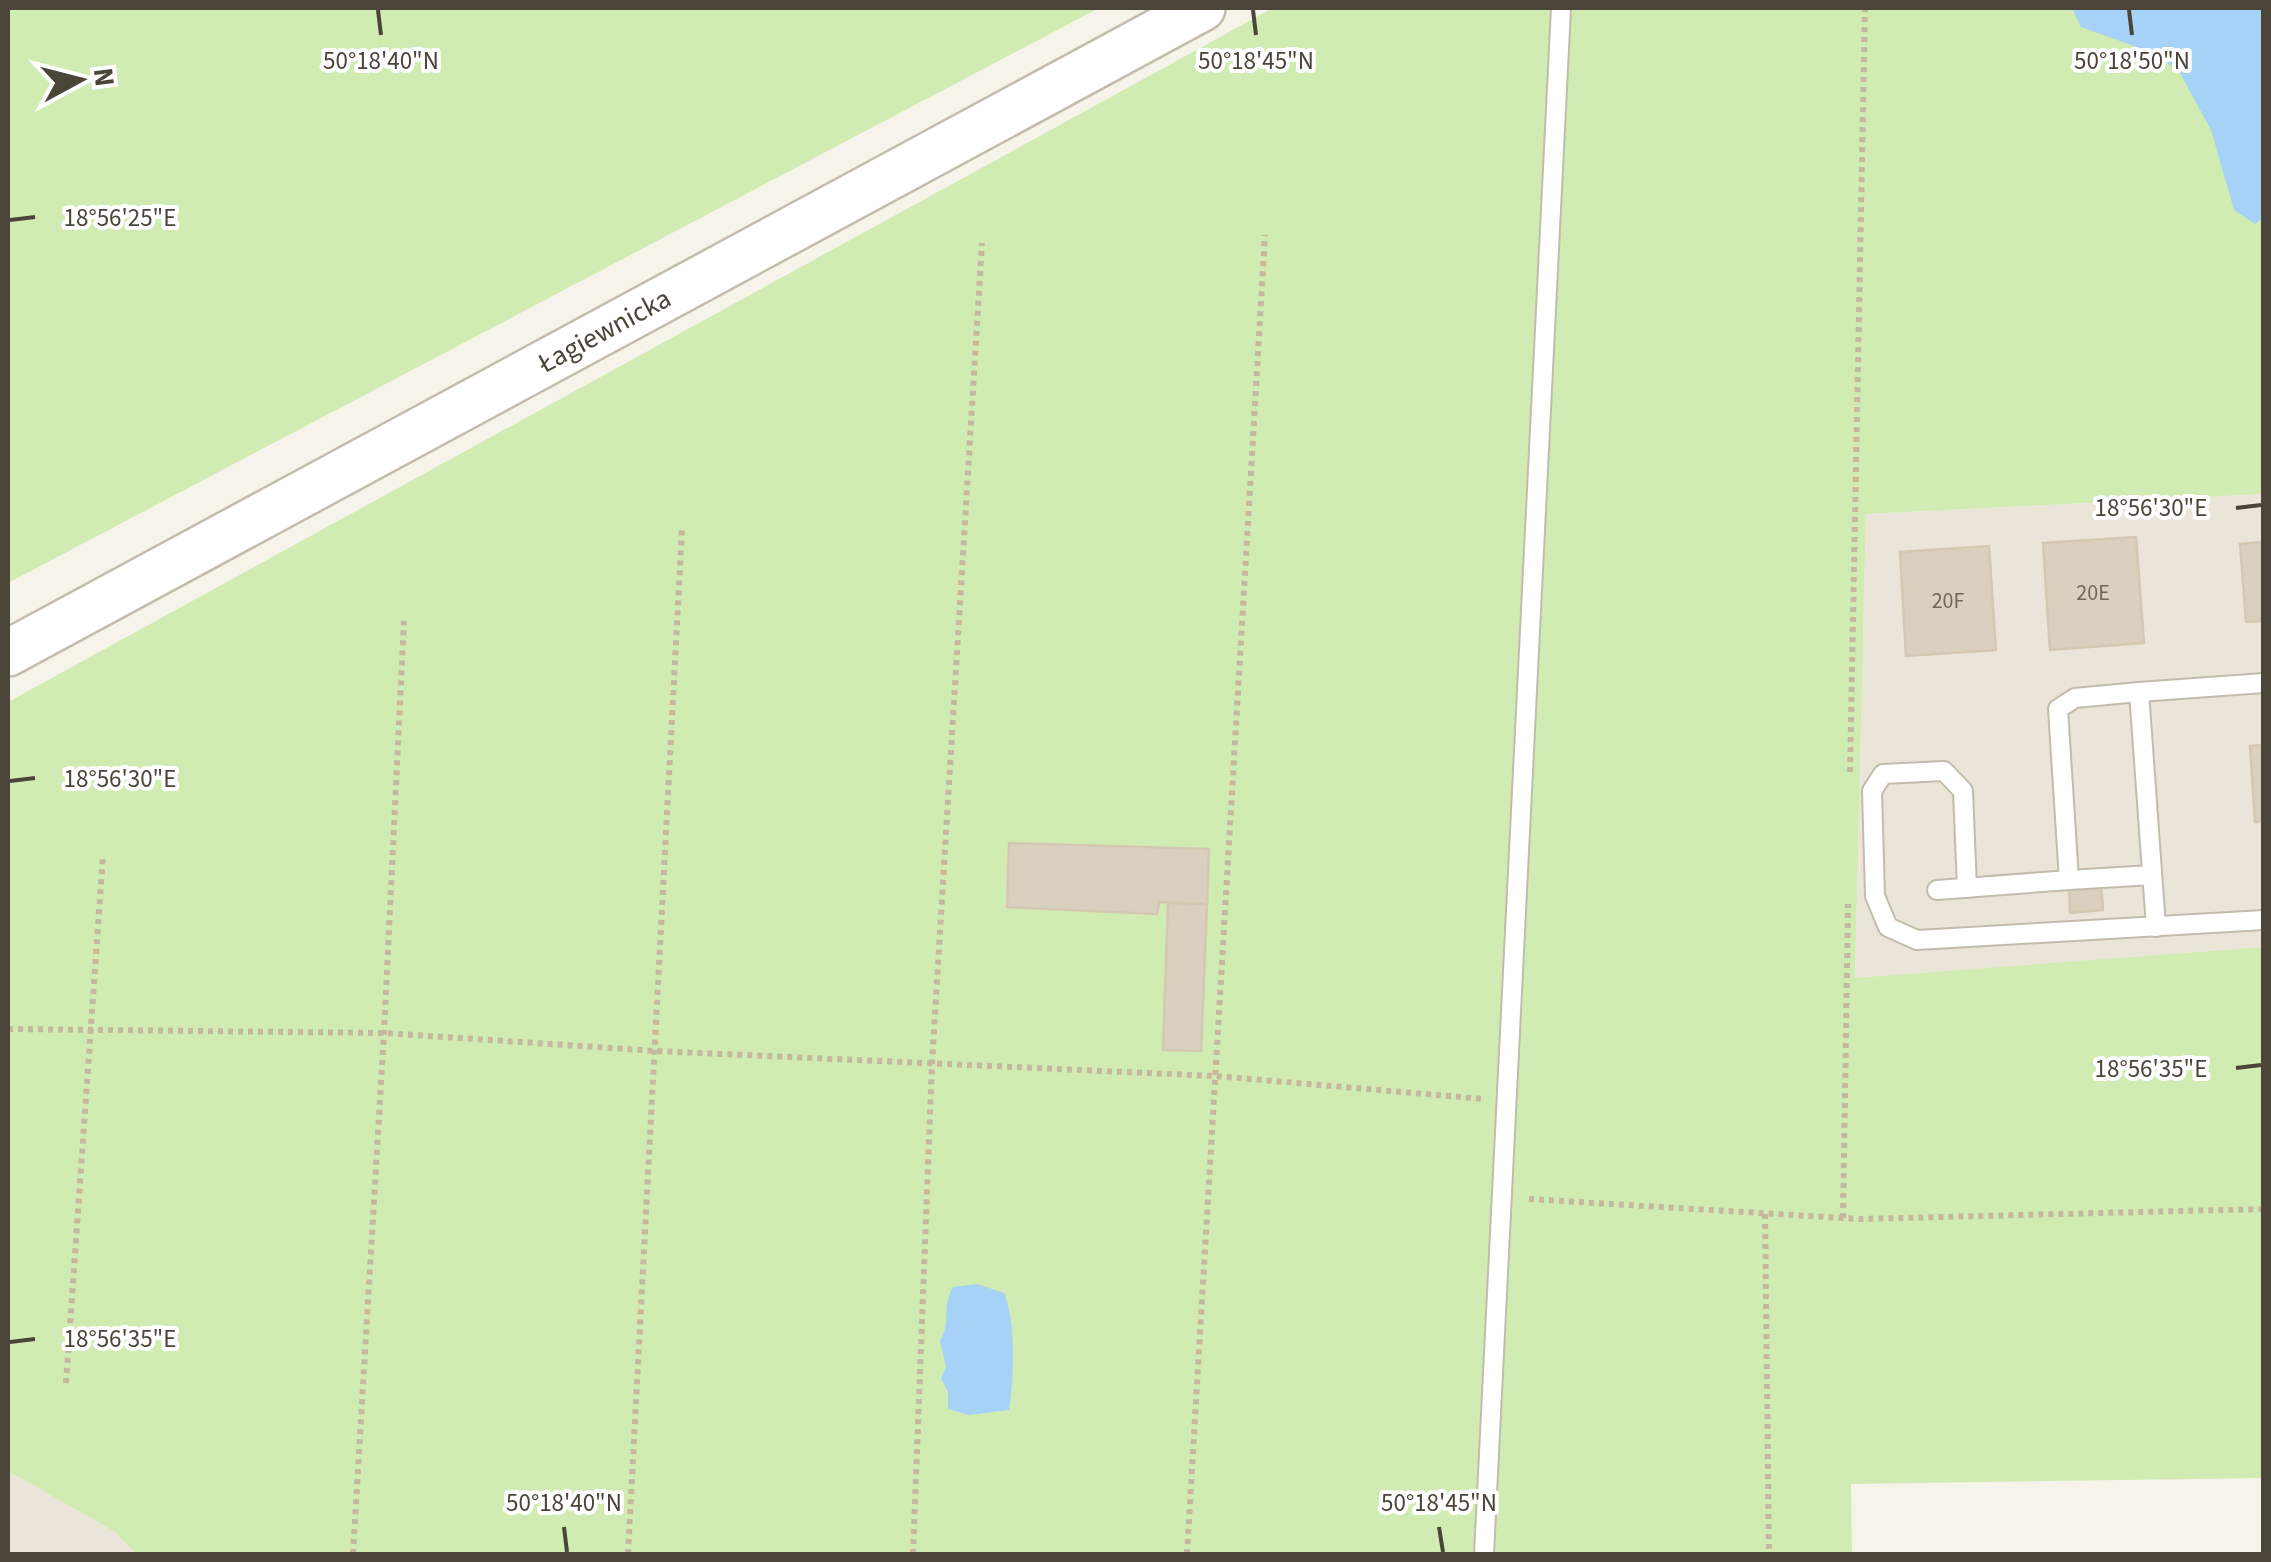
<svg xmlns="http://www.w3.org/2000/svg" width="2271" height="1562" font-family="'Source Sans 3',sans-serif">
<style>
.residential{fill:#ebe5d9}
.green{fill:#d0ecb2}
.water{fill:#a5d2f6}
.building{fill:#d9d0bf;stroke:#d4c8b2;stroke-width:2.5}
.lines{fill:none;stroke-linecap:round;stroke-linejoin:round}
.service-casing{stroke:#c3bcac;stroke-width:22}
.tertiary-casing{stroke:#c3bcac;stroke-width:50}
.path{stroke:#c6b89d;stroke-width:6;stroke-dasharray:5 5;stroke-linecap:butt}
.service{stroke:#fff;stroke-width:18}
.tertiary{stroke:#fff;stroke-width:45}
.ticks{fill:none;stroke:#4b4438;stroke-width:4}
.labels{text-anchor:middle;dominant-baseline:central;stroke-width:8;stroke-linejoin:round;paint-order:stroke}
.number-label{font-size:22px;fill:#6e675a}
.street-label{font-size:28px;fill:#4b4438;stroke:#fff}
.ticks-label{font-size:25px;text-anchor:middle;fill:#4b4438;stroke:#fff;stroke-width:8;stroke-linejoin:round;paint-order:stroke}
</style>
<rect width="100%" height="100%" fill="#f6f3eb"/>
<g class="residential">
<path d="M2263,494V947L1855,979L1866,514Z"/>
<path d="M8,1471L115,1532L136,1554H8Z"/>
</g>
<g class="green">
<path d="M8,8H1099L8,583Z"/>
<path d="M1273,8H2263V494L1866,514L1855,978L2263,947V1478L1851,1484L1852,1554H136L115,1532L8,1471V702Z"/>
</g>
<g class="water">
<path d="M2072,8H2263V218L2255,224L2234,210L2211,130L2180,73L2156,54L2081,27Z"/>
<path d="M977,1284L1004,1293C1016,1319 1014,1382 1009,1410L969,1415L948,1409V1392L941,1378L946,1367L940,1341C951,1324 942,1305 953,1287Z"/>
</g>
<g class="building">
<path d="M2136,537L2144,643L2050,650L2043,543Z"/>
<path d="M2264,542V621L2246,622L2240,544Z"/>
<path d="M1989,546L1996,650L1906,656L1900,552Z"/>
<path d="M2264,745V821L2255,822L2250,746Z"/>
<path d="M1009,843L1209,849L1207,904L1159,902L1157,914L1007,907Z"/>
<path d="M2101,883L2103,910L2070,913L2069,885Z"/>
<path d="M1168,903L1207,904L1201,1051L1163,1050Z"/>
</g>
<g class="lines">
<defs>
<g id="service">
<path d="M2139,692L2264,683"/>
<path d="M2152,875L2069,880L2058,709L2075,698L2139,692L2156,927"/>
<path d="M1967,888L1963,791L1944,771L1883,774L1872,791L1875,896L1888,927L1917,940L2264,920"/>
<path d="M1937,890L2069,880"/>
<path d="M1484,1554L1561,8"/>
</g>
<g id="tertiary">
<path id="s1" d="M8,653L1202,8"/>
</g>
</defs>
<use href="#service" class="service-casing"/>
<use href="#tertiary" class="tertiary-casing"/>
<g class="path">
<path d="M1850,772L1865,8"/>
<path d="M8,1029L384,1033L656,1051L1215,1076L1484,1099"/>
<path d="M1529,1199L1859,1219L2264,1209"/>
<path d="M1765,1214L1769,1554"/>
<path d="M1843,1218L1848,904"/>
<path d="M66,1383L103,855"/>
<path d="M353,1554L384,1033L404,621"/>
<path d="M628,1554L682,529"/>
<path d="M913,1554L932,1063L982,243"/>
<path d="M1187,1554L1265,235"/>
</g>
<use href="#service" class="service"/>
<use href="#tertiary" class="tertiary"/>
</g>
<path class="ticks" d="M378,10L381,35M1253,10L1256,35M2129,10L2132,35M10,220L35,217M2236,508L2261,505M10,781L35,778M2236,1068L2261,1065M10,1342L35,1339M564,1527L567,1552M1439,1527L1443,1552"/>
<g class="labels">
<g class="number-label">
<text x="2093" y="593">20E</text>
<text x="1948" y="601">20F</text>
</g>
<g class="street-label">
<text stroke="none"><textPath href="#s1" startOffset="678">Łagiewnicka</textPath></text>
</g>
</g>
<g class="ticks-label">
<text x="381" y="69">50°18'40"N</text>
<text x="1256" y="69">50°18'45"N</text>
<text x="2132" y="69">50°18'50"N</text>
<text x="120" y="226">18°56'25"E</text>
<text x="2151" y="516">18°56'30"E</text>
<text x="120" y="787">18°56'30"E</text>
<text x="2151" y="1077">18°56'35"E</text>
<text x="120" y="1347">18°56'35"E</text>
<text x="564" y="1511">50°18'40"N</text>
<text x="1439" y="1511">50°18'45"N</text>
</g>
<rect width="2271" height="1562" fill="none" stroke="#4b4438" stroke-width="20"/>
<g transform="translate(80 80) rotate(83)" stroke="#ffffff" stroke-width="8" paint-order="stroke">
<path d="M0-8L18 38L0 25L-18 38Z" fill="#4b4438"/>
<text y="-15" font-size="28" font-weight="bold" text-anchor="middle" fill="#4b4438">N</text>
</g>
</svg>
